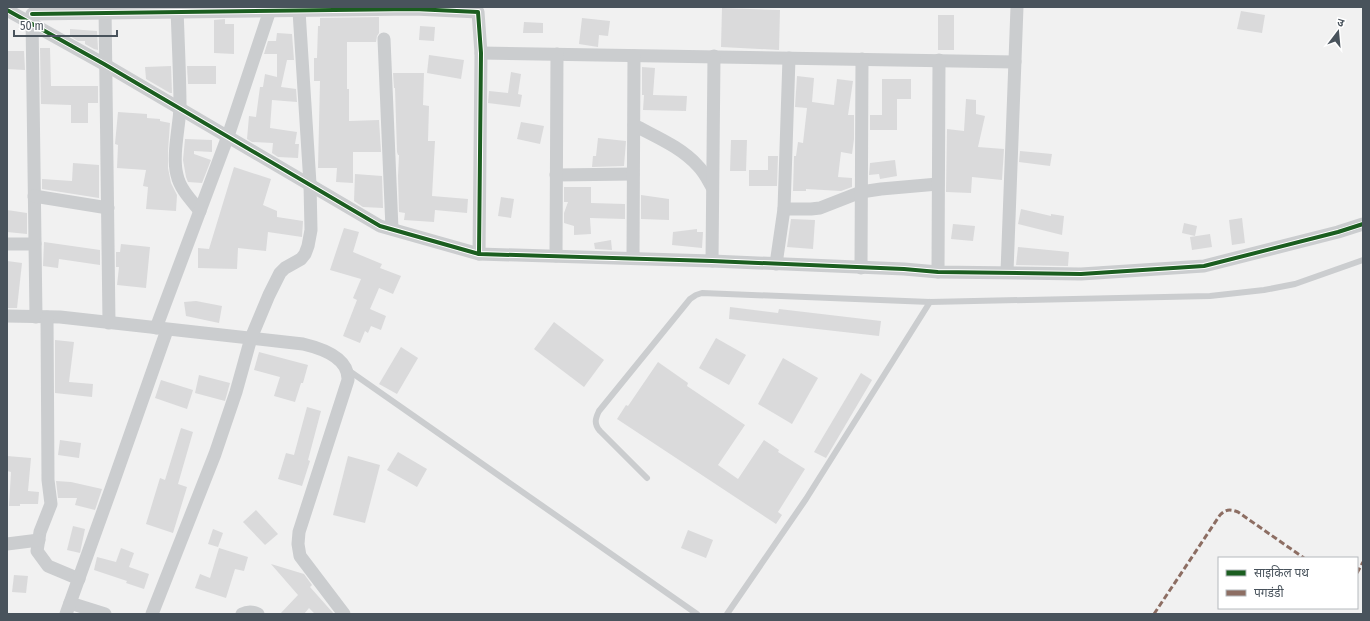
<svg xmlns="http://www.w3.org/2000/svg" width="1370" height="621" font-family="'Fira Sans Condensed','Noto Sans Devanagari',sans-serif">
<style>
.building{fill:#dadadb}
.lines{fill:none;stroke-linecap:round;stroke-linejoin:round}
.service{stroke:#cbcdcf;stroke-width:6}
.minor{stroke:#cbcdcf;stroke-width:13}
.quiet{stroke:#8d6e63;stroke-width:3;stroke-dasharray:6 3;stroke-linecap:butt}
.cycleway-casing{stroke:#fff;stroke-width:6}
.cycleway{stroke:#1b5e20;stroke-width:4}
</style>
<rect width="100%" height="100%" fill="#f1f1f1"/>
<g class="building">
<path d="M722,8L780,10L779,50L721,47Z"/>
<path d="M1241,11L1265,15L1262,33L1237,29Z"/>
<rect x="938" y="15" width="16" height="35"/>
<path d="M379,17V33L377,36L376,42H347V89H349V121L379,120L381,152H353V183L336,182L337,168H318L320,81H314V58H317L318,26H320V18Z"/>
<path d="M582,18L610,21L608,36L599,35L598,47L579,44Z"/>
<path d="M225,19V24H234V54L214,53V20Z"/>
<path d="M524,22L543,23V33H523Z"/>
<path d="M420,26L435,27L434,41L419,40Z"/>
<path d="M70,29L97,31L98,50L94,49L85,44V41H78L70,36Z"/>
<path d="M277,33L292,34L294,60H287L281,87L296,89L297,102L272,100L270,128L297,132L295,144H299L298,158L278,157L272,153L273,143L252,142L247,139L249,116L256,117L260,87H263L265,74L277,77V54H264L268,41H276Z"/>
<path d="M40,48H50L51,86H98V103H88V123H71V105L41,104Z"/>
<path d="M7,51H24L25,70L7,69Z"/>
<path d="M429,55L464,60L461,79L427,73Z"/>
<path d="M171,66L172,93H170L146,79L145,67Z"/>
<path d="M187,66H216V84H188Z"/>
<path d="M642,67L655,68L653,95L687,96L686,111L643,110L644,95H642Z"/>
<path d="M511,72L521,74L518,94L522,95L520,107L488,103L489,91L508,93Z"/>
<path d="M393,73H424L423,105L429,106L428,141H435L432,196L468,199L467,213L435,210L434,222L404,220L405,213L399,212L398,176L399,155H398L397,152L395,88H394Z"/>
<path d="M797,76L814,78L812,102L834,105L837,79L853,81L848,115H854V139L852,154L841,152L838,177L852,178V187L841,191L806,189V191H793L794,156H796L798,142L803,143L807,108L795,107Z"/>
<path d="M882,79H911V99H897V130H870V115H882Z"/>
<path d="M966,99L976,100V114L985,116L978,147L1004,149L1002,180L972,177L971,193L946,192L947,129L964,131Z"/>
<path d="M118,112L147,114V118L160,119V121L170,123L168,151V168L171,183L177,195L176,211L146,209L148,187L143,186L146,170L117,168L118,145L115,144Z"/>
<path d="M521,122L544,126L540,144L517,139Z"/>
<path d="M598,138L626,141L624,166L592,167L593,156H596Z"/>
<path d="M185,139L212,140V152L194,151V154L211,160L202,183L188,182L186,177L183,160Z"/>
<path d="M731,140H747L746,171H730Z"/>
<path d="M1020,151L1052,154L1050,166L1019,162Z"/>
<path d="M768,156H778L777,186H749V170H768Z"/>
<path d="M895,160L897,176L880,179L879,174L869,175L870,163Z"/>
<path d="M73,163L99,165V198L42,189V179L72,181Z"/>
<path d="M234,167L271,179L263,205L277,211V217L303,221L302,237L268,232L266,251L238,248L237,269L198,268V248L209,249Z"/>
<path d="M355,174L382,176L383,208L363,207L354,201Z"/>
<path d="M564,187H591V203L625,204V219L590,218L591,234L574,235V226L564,223V213L568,202H564Z"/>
<path d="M641,195L669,199V220L641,219Z"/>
<path d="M501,197L514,199L511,218L498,216Z"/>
<path d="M1021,209L1051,216V214L1064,216L1062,235L1018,224Z"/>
<path d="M7,210L27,213V234L7,232Z"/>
<path d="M1242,218L1245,243L1232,245L1229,220Z"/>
<path d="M791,219L815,220L813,249L787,247Z"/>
<path d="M1184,223L1197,226L1195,236L1182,233Z"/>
<path d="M953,224L975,226L973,241L951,239Z"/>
<path d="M344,228L359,232L353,252L382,264L380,268L401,276L393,294L379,288L370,309L386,316L381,330L371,326L368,333L365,331L360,343L343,336L357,300L353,298L361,279L330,270Z"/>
<path d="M697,229V232H703L702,248L672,245L673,232Z"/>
<path d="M1210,234L1212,247L1192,250L1190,237Z"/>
<path d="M611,240L612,250L595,249L594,243Z"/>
<path d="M44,242L100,250V265L59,259L58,268L43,266Z"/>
<path d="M121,244L150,247L146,288L117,285L119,267H116V252H120Z"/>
<path d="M1018,247L1069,252L1068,266L1016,265Z"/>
<path d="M7,261L22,263L17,308H7Z"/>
<path d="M196,301L222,306L219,323L186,316L184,302Z"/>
<path d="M730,307L778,313L779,309L881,321L879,336L729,319Z"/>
<path d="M554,322L604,360L584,387L534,349Z"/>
<path d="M716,338L746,355L729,385L699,368Z"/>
<path d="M55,340L74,342L69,382L93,384L92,397L55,393Z"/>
<path d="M401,347L418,358L397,394L379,384Z"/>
<path d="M259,352L308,365L303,383H301L295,402L274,396L280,377L254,370Z"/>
<path d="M783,358L818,378L792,424L758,404Z"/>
<path d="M658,362L688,383L687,386L745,425L718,465L738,479L764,440L779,450L778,452L805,469L778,512L782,515L776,524L617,419L626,405L628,406Z"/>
<path d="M861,373L872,380L826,458L814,452Z"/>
<path d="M199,375L230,383L225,401L195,393Z"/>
<path d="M161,380L193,390L187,409L155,398Z"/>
<path d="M307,407L321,411L308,460L310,461L302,486L278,479L286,453L294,455Z"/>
<path d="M181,428L193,432L178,484L187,487L173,533L146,524L160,478L165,480Z"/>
<path d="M60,440L81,443L79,458L58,455Z"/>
<path d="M398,452L427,469L417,487L387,470Z"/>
<path d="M7,456L31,458L28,491L39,492L38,504H20V506H9L11,472L7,471Z"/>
<path d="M348,456L380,465L365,523L333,515Z"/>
<path d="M56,481L71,482L102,489L95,510L75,505L77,498H58Z"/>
<path d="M256,510L278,534L265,545L243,522Z"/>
<path d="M73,526L85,529L80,553L67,550Z"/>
<path d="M213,529L223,533L218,547L208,544Z"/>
<path d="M688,530L713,540L706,558L681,548Z"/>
<path d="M121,548L134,553L129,567L149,574L144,589L126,583L127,581L94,570L97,557L116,562Z"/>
<path d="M219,548L248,557L244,571L235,569L226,598L195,588L200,574L210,578Z"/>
<path d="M271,564L304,574L312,585L310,587L334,614H315L309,608L304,614H280L298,595Z"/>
<path d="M14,575L28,576L26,593L12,592Z"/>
</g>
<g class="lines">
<g class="service">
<path d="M348,370L697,614"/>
<path d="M647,478L600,431C594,424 595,419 599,411L690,299L696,295L702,293L930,302L1210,296L1264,290L1295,284L1363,260"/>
<path d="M727,614L806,499L930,302"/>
</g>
<g class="minor">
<path d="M105,7L109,323"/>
<path d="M177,7C178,41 180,75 180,108C179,128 172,157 177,175C180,189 191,200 200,211"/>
<path d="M7,10L104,64L380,226L479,254L712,261L904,269L938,272L1081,274L1204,266L1338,232L1363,224"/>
<path d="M32,14L414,9L478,12L481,53L479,254"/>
<path d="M32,17L36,317"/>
<path d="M384,39L392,229"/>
<path d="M481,53L1015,62"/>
<path d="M634,125C656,137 681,147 698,166C704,172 708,180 712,187"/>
<path d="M556,175L633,174"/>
<path d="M34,196L108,208"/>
<path d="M784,209H811L820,208L861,192L881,189L938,184"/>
<path d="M7,244H35"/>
<path d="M556,256L557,54"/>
<path d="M633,258L634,56"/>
<path d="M712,261L714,56"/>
<path d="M776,264L784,209L789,58"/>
<path d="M861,268L862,59"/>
<path d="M938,272L939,60"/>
<path d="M1007,272L1017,7"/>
<path d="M7,316L60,317L303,344C320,348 349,357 348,380L299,532L298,544L300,556L344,614"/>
<path d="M47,317L48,480L51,504L40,532L37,551L48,566L79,579"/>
<path d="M156,328L228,136L271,7"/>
<path d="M7,544L39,540"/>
<path d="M70,603L105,614"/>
<path d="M66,614L111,489L167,330"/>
<path d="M152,614L215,454L236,392L251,338L269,295L280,273L285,268L301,259L305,254L308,246L311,230L310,184L299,11"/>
<path d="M242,614C248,611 252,611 258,614"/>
</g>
<g class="quiet">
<path d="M1357,573L1363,562"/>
<path d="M1154,614L1220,515C1226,509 1230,509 1238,512L1304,558"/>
</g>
<defs>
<g id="cycleway">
<path d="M7,10L104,64L380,226L479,254L712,261L904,269L938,272L1081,274L1204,266L1338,232L1363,224"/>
<path d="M32,14L414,9L478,12L481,53L479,254"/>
</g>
</defs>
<use href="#cycleway" class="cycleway-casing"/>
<use href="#cycleway" class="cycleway"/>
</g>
<rect width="1370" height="621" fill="none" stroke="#49535c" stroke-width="16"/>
<rect x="1218" y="557" width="140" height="52" fill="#ffffff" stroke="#b6babe"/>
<rect x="1226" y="570" width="20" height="6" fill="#1b5e20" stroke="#b6babe"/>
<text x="1254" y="577" font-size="12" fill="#49535c">साइकिल पथ</text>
<rect x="1226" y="590" width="20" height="6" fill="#8d6e63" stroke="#b6babe"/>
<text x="1254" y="597" font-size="12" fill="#49535c">पगडंडी</text>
<g transform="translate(1338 32) rotate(16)" stroke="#ffffff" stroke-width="3" paint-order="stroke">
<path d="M0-3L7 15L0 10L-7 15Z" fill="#49535c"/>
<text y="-6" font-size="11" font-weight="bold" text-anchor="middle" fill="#49535c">उ</text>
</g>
<path d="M14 30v6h103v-6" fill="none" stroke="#49535c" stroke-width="2"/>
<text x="20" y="30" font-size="12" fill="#49535c" stroke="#ffffff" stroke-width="3" paint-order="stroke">50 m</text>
</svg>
